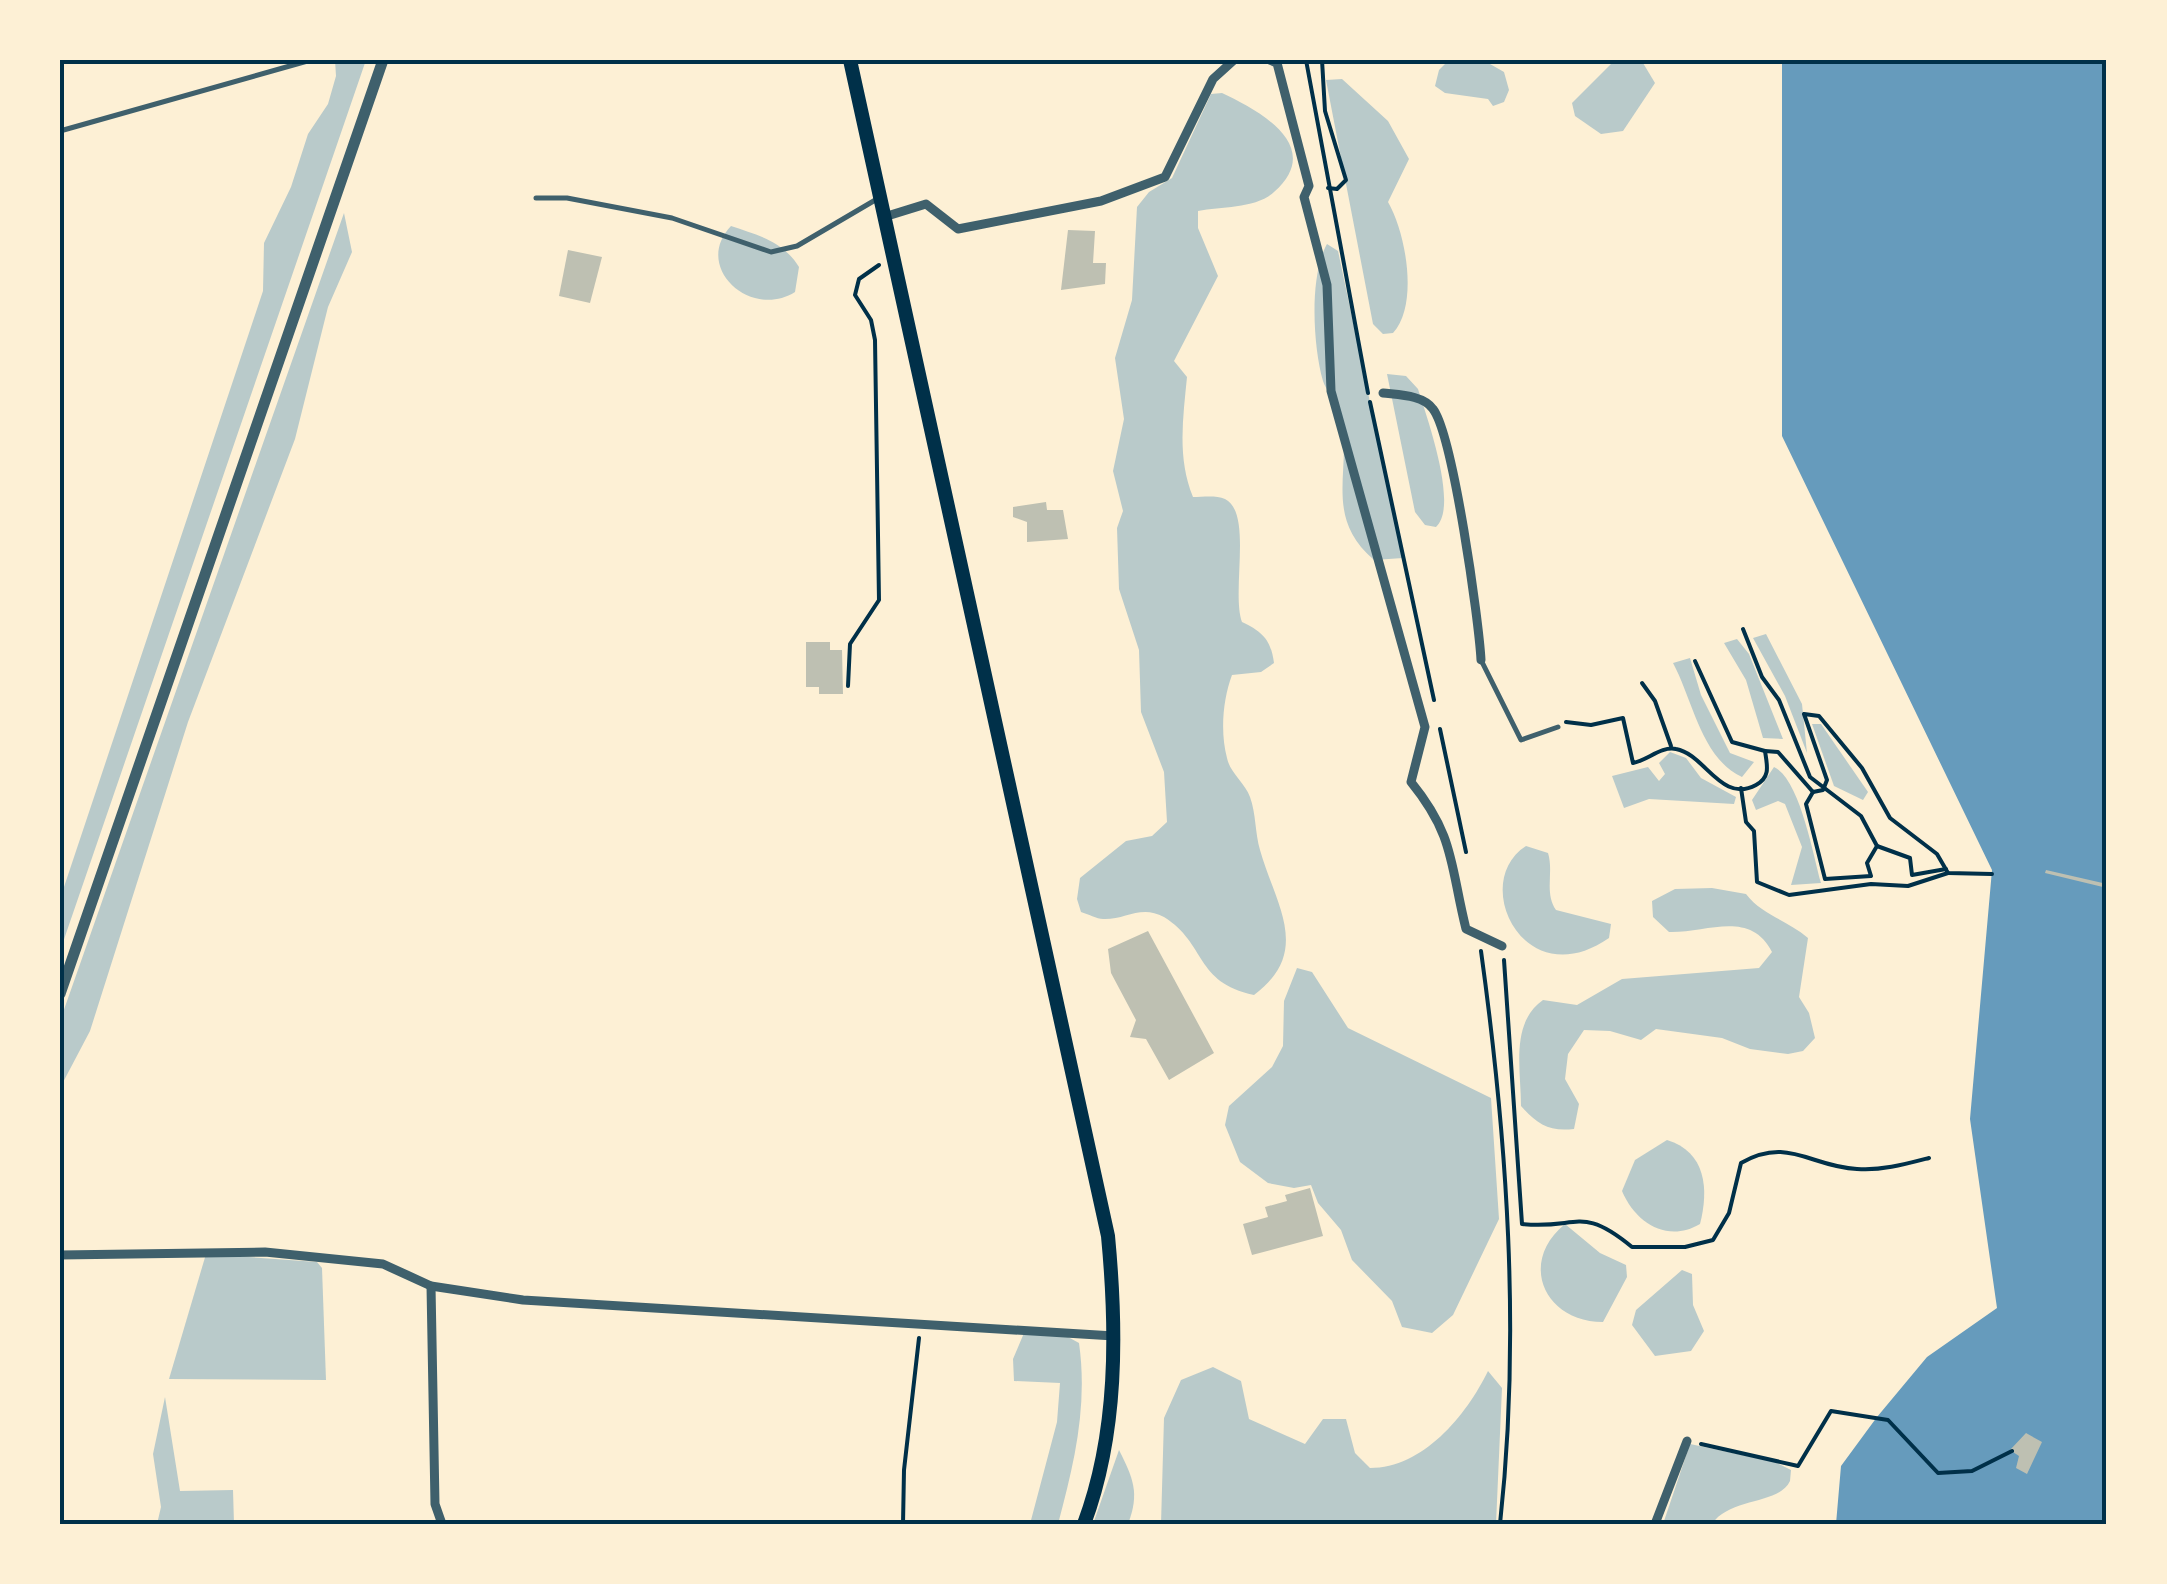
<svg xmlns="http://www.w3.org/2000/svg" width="2167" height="1584" font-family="Figtree,sans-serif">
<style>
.green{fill:#b9caca}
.water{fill:#669bbc}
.building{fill:#bec0b2}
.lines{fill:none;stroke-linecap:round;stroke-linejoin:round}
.path{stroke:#003049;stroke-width:4}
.service{stroke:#3f606c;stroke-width:5}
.minor{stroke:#3f606c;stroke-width:9}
.tertiary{stroke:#3f606c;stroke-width:11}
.primary{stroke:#003049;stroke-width:14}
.neatline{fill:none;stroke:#003049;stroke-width:4}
</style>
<rect width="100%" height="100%" fill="#fdf0d5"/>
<g class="green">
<path d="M335,60H366L60,951V899L263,291L264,243L291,187L308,134L328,104L336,76Z"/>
<path d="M1438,60H1483L1504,72L1509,90L1504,102L1493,106L1488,99L1445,93L1435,86L1439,70L1447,62Z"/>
<path d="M1615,60L1643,63L1655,83L1623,131L1601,134L1575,116L1572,103Z"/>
<path d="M1342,79L1388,121L1409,159L1388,202C1406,233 1419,305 1393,333L1383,334L1373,324L1326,80Z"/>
<path d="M1222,93C1258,110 1326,146 1274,192C1255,209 1222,206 1198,211V228L1218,276L1174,361L1187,377C1183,418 1177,458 1193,497C1203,497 1216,495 1225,499C1253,513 1231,591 1242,622C1263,632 1271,640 1274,663L1261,672L1232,675C1223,699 1220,732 1227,758C1230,773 1245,783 1250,797C1256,813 1255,833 1260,850C1275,904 1313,951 1254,995C1194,982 1207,944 1164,917C1141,904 1125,920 1103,919C1097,919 1088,914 1081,912L1077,899L1080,878L1126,841L1152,836L1167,822L1164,772L1141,712L1139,650L1119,589L1117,528L1123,511L1113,471L1124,419L1115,358L1132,300L1137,207L1149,192L1172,178L1211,94Z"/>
<path d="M344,213L352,252L328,307L295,439L188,722L90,1031L60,1088V1021Z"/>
<path d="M731,226C758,235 784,242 799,267L795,292C751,320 692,267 731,226Z"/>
<path d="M1327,244L1338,251L1403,558L1374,560C1319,513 1357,464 1338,407C1335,398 1326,391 1323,381C1313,346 1309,276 1327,244Z"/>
<path d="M1387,374L1406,376L1418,389C1427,418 1459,506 1436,527L1425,525L1415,512Z"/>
<path d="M1766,634L1802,704L1807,753L1785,696L1753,638Z"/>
<path d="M1737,639L1749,654L1783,739L1763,738L1746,680L1724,643Z"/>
<path d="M1690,658L1701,695L1730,753L1754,762L1742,777C1701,758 1693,700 1673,663Z"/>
<path d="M1812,724H1821L1868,792L1863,800L1834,786Z"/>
<path d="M1670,752L1686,758L1701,778L1736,797L1734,804L1649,799L1624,808L1612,776L1648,767L1659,781L1665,774L1659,763Z"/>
<path d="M1774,767C1800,779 1813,855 1821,883L1791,885L1802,847L1785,804L1778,801L1756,810L1752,800Z"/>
<path d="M1526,846L1548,853C1554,872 1544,893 1556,910L1611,924L1609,938C1524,997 1469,882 1526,846Z"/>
<path d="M1712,888L1746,894C1762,915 1787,920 1808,938L1799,997L1809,1013L1815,1038L1803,1051L1788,1054L1750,1049L1722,1038L1656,1029L1641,1040L1610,1031L1584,1030L1568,1054L1565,1079L1579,1104L1574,1129C1549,1132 1537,1124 1521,1106C1521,1070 1510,1023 1543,1000L1577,1005L1622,979L1759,968L1772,952C1750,909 1707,933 1669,932L1653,917L1652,901L1675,889Z"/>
<path d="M1297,968L1312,972L1348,1028L1491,1098L1499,1219L1453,1315L1432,1333L1402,1327L1392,1301L1352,1260L1341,1230L1318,1203L1311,1185L1294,1188L1268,1183L1240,1162L1225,1125L1229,1106L1272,1067L1283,1046L1284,1001Z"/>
<path d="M1667,1140C1706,1152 1709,1189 1700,1224C1668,1243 1636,1224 1622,1191L1635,1160Z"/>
<path d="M1565,1224L1600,1253L1626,1265L1627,1277L1603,1322C1544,1322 1518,1262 1565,1224Z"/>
<path d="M206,1254L317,1262L322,1268L326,1380L169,1379Z"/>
<path d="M1682,1270L1692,1274L1693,1305L1704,1331L1691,1351L1655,1356L1632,1325L1636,1310Z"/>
<path d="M1024,1333L1068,1337L1079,1343C1088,1406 1074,1464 1058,1524H1030L1057,1422L1060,1383L1014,1381L1013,1359Z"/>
<path d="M1213,1367L1241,1381L1249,1419L1305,1444L1323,1419H1346L1355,1453L1370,1468C1423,1468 1466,1416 1488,1371L1502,1388L1496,1524H1161L1164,1418L1181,1380Z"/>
<path d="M165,1397L180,1491L233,1490L234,1524H157L161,1507L153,1454Z"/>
<path d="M1690,1444L1775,1462L1791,1470L1790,1481C1779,1505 1730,1497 1712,1524H1663Z"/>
<path d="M1119,1450C1133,1478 1140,1493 1128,1524H1093Z"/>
</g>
<path class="water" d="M1782,60H2107V1524H1836L1841,1466L1877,1417L1927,1357L1997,1308L1970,1119L1992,870L1782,436Z"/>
<g class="building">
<path d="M1068,230L1095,231L1093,263H1106L1105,284L1061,290Z"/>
<path d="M568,250L602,257L590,303L559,296Z"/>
<path d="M1046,502L1047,510H1063L1068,539L1027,542V522L1013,517V507Z"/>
<path d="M806,642H830V650H842L843,694H819V687H806Z"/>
<path d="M2046,870L2107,884V888L2045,873Z"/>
<path d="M1148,931L1214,1053L1169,1080L1146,1039L1130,1037L1136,1020L1111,973L1108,949Z"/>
<path d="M1310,1188L1323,1236L1252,1255L1243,1224L1268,1217L1265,1207L1287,1201L1285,1195Z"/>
<path d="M2026,1433L2042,1442L2027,1474L2016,1468L2019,1456L2010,1450Z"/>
</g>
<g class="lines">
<g class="path">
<path d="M1306,60L1368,393"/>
<path d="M1322,60L1325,111L1346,180L1337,189L1328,188"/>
<path d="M1370,402L1434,700"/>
<path d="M1743,629L1762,677L1779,700L1810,777L1861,816L1877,846L1867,863L1871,876L1825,879L1806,804L1813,792"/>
<path d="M1695,661L1732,742L1765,751"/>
<path d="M1642,683L1655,701L1671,746"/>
<path d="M848,686L850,644L879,600L875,340L871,320L855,295L859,279L879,265"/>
<path d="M1566,722L1591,725L1623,718L1633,763C1648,760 1661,746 1676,749C1705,754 1721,804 1756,785C1771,777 1767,765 1765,751L1778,752L1813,792L1823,790L1827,780L1804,714L1819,716L1862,768L1890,818L1937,854L1948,873L1992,874"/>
<path d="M1440,729L1466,852"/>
<path d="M1741,788L1746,822L1754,831L1757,882L1789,895L1871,884L1908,886L1948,873"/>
<path d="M1877,846L1910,858L1912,875L1946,869"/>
<path d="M1481,951C1507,1139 1521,1334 1500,1524"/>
<path d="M1504,960L1522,1224C1578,1230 1580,1204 1632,1247H1685L1713,1240L1729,1213L1741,1163C1788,1136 1811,1167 1857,1169C1881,1171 1906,1164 1929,1158"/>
<path d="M1701,1444L1798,1466L1831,1411L1888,1420L1938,1473L1972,1471L2012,1451"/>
<path d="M903,1524L904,1470L919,1338"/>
</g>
<g class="service">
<path d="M60,131L311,60"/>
<path d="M536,198H567L672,218L771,252L797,246L877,199"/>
<path d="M1481,660L1521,740L1558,727"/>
</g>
<g class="minor">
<path d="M1270,60L1277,63L1309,186L1304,197L1327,285L1331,391L1425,727L1411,782C1455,836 1450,865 1466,929L1502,946"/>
<path d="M884,217L926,204L958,229L1101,201L1165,177L1213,79L1234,60"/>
<path d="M1383,393C1399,395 1423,395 1433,409C1453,435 1479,621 1481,660"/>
<path d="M60,1255L265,1252L383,1264L431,1286L523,1300L1114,1336"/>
<path d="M431,1286L435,1504L442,1524"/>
<path d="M1655,1524L1687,1441"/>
</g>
<path class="tertiary" d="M60,994L383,60"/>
<path class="primary" d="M850,60L1108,1236C1117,1331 1118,1433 1084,1524"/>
</g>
<rect width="2167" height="1584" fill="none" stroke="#fdf0d5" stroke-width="125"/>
<rect x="62" y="62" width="2042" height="1460" class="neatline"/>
</svg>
